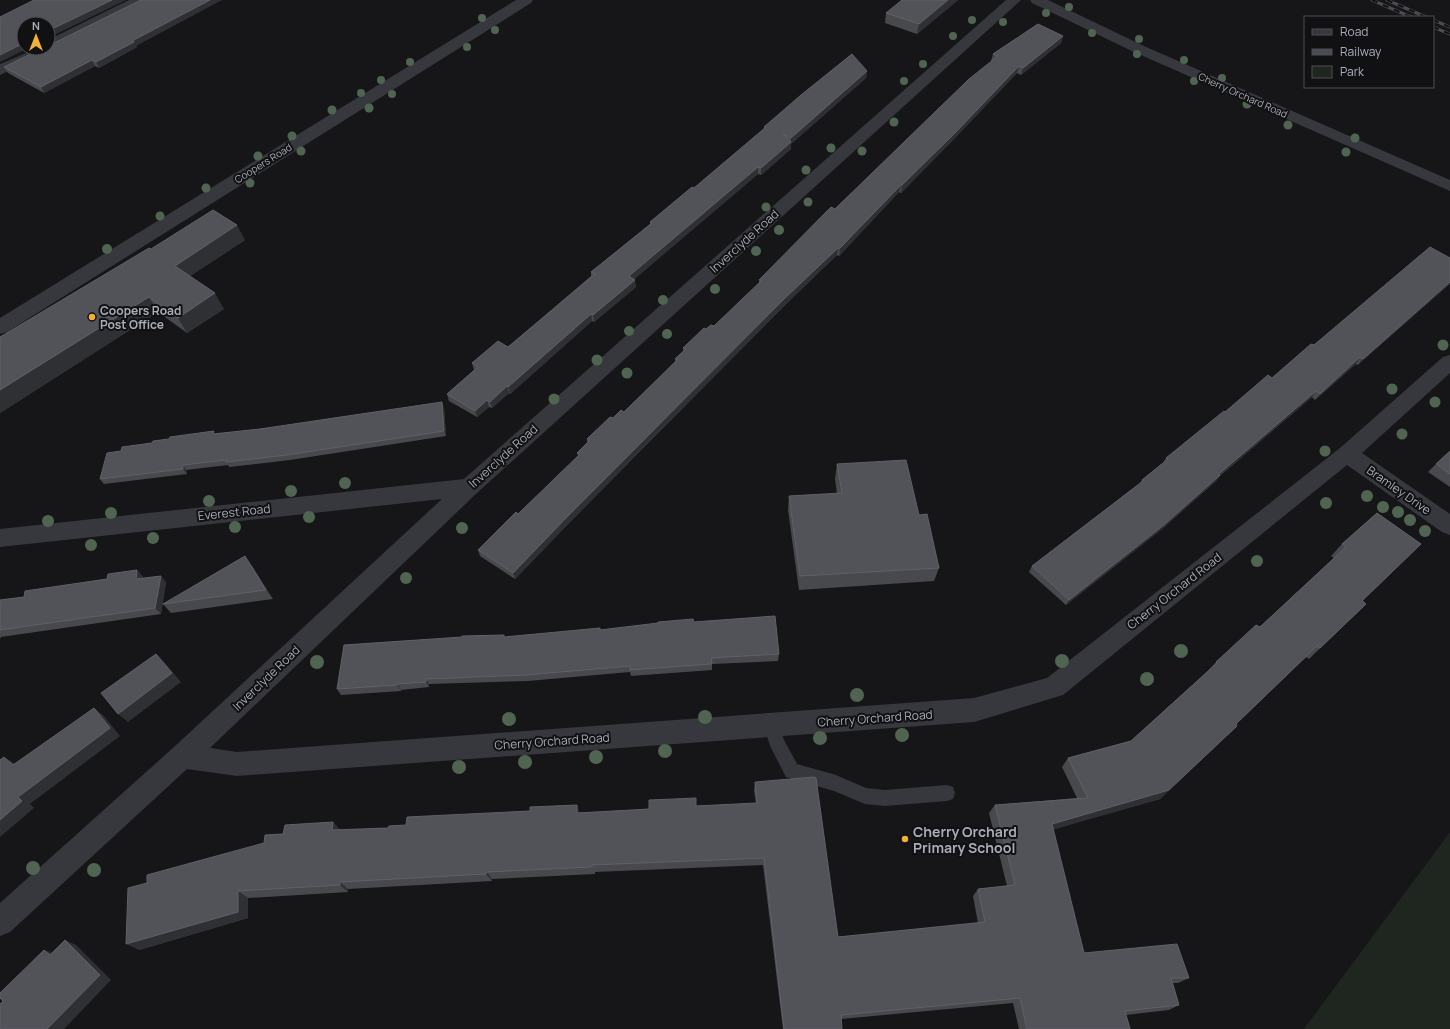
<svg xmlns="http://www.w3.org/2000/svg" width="1450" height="1029" font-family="Manrope,sans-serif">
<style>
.green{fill:#1e261f}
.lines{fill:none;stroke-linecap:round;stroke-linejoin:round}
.lane{fill:#37383d;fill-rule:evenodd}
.street{fill:#37383d;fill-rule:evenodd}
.rail-casing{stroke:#4a4c52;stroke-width:3}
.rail{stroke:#111113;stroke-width:2;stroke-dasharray:6;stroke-linecap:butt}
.tree{fill:#506452}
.wall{fill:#47494d}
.shaded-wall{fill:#2f3033}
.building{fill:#525359;stroke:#5f6168}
.poi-dot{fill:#f2b134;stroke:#111113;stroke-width:1.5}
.labels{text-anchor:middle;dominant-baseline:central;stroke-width:4;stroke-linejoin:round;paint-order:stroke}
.far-street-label{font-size:10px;fill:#a8adb8;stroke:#111113}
.street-label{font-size:12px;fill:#a8adb8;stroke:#111113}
.poi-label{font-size:12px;font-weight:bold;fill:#a8adb8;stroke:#111113;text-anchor:start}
.near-poi-label{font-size:14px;font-weight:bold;fill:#a8adb8;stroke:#111113;text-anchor:start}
</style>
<rect width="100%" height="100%" fill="#161618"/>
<path class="green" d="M1450,832V1029H1304Z"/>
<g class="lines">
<path class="lane" d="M771,717L777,720L784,740L797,764L836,775L866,788L885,790L947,785L953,787L955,793L953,799L947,801L885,806L865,804L834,791L786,777L771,748L763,725L765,720Z"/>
<g class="street">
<path d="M129,0H147L145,3L53,49L48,50L42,48H48V40Z"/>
<path d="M516,0H533L531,3L7,332L0,334V318Z"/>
<path d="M1006,0H1021L477,493L210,748L237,752L974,698L1047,678L1340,448L1443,357L1450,355V373L1362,453L1450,514V535L1442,532L1347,465L1063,695L974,722L237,776L187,769L10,932L0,936V903L174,747L442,499L0,547V529L464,479Z"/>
<path d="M1030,0H1048L1144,46L1450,180V191L1134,52L1032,3Z"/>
<path d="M31,51L36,52L38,55L36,58L0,75V64Z"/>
</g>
<defs>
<g id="rail">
<path d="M1372,0L1411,17"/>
<path d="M1387,0L1426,17"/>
<path d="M1433,20L1450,27"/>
<path d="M1433,27L1450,34"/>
</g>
</defs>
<use href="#rail" class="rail-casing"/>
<use href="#rail" class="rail"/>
</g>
<g class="tree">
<circle cx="1069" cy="7" r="4"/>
<circle cx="1046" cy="13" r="4"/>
<circle cx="482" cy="18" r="4"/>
<circle cx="972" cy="20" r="4"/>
<circle cx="1003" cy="22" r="4"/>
<circle cx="495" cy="30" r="4"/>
<circle cx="1092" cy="33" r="4"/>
<circle cx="953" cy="36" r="4"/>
<circle cx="1139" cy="39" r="4"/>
<circle cx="467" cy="47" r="4"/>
<circle cx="1137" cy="54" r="4"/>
<circle cx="1184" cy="60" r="4"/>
<circle cx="410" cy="62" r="4"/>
<circle cx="923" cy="64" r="4"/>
<circle cx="1222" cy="78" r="4"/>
<circle cx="381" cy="80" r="4"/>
<circle cx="904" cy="81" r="4"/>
<circle cx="1194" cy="81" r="4"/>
<circle cx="361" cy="93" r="4"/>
<circle cx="392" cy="94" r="4"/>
<circle cx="1247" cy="104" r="4.5"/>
<circle cx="369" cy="108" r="4.5"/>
<circle cx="332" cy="110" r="4.5"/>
<circle cx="894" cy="122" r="4.5"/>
<circle cx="1288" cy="125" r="4.5"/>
<circle cx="292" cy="136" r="4.5"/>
<circle cx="1355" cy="138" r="4.5"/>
<circle cx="831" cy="148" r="4.5"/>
<circle cx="301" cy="151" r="4.5"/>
<circle cx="862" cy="151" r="4.5"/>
<circle cx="1346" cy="152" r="4.5"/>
<circle cx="258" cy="156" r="4.5"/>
<circle cx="806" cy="170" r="4.5"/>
<circle cx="250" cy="183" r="4.5"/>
<circle cx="206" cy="188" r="4.5"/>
<circle cx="808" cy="202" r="4.5"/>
<circle cx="766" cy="207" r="4.5"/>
<circle cx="160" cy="216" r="4.5"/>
<circle cx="779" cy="230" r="5"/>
<circle cx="107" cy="249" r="5"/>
<circle cx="756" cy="251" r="5"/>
<circle cx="715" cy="289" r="5"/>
<circle cx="663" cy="300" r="5"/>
<circle cx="629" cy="331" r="5"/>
<circle cx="667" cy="334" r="5"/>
<circle cx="1443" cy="345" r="5.5"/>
<circle cx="597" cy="360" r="5.5"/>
<circle cx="627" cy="373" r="5.5"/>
<circle cx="1392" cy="389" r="5.5"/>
<circle cx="554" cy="399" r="5.5"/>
<circle cx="1435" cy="402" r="5.5"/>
<circle cx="1402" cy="434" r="5.5"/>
<circle cx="1325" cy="451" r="5.5"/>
<circle cx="345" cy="483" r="6"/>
<circle cx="291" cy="491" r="6"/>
<circle cx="1367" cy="496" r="6"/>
<circle cx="209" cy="501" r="6"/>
<circle cx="1326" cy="503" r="6"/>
<circle cx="1383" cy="507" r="6"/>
<circle cx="1398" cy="512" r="6"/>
<circle cx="111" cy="513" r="6"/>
<circle cx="309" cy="517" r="6"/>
<circle cx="1410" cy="520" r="6"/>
<circle cx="48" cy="521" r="6"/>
<circle cx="235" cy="527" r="6"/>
<circle cx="462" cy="528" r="6"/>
<circle cx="1425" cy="531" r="6"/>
<circle cx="153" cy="538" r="6"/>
<circle cx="91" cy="545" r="6"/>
<circle cx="1257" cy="561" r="6"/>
<circle cx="406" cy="578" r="6"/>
<circle cx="1181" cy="651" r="7"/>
<circle cx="1062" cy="661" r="7"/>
<circle cx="317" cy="662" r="7"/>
<circle cx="1147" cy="679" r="7"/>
<circle cx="857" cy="695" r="7"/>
<circle cx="705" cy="717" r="7"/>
<circle cx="509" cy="719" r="7"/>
<circle cx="902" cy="735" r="7"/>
<circle cx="820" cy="738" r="7"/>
<circle cx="665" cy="751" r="7"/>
<circle cx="596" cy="757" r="7"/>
<circle cx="525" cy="762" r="7"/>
<circle cx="459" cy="767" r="7"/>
<circle cx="33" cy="868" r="7"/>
<circle cx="94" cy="870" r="7"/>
</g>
<g class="wall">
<path d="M958,0L917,34L885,23L886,13Z"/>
<path d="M1063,36L1061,43L1021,75L1017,73L953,140L901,193L899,192L839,256L837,255L784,306L570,522L515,579L480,556L478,550L518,514L578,456L577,453L587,443V439L613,418L624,412L675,363V359L683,351V348L706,329L714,326L759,283V280L992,61H991L993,54Z"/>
<path d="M136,46L137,47L99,68L95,66L44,93L8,73L4,67Z"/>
<path d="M867,71L866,78L791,144V149L761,175L758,174L634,279L636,287L594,322L592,321L510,394L509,393L492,408L489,407L477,417L449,401L447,394L474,370L472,363L508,347L591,276V272L650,224V222L694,188L764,129V127Z"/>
<path d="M245,240L190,276L224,309L187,333L158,312L0,413V337L151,249Z"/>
<path d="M1450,258L1358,365L1356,364L1315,400L1312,397L1220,476L1216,481L1162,529L1066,605L1029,572L1032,566L1140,483L1142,480L1163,463L1166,458L1225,412L1272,378L1314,345Z"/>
<path d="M444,408L446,436L290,460L229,467L228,465L186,470L187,474L104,484L100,479L215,434Z"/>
<path d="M1450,451V487L1428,472L1436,464Z"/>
<path d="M837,464L919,515L939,568L934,581L799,590L788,510L789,496L837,494L835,479Z"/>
<path d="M1377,513L1363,601L1366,604L1309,659L1306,657L1272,689L1160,799L1053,829L1084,953L1189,978L1178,983H1172L1179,1005L1169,1010L1126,1015L1130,1029H1019L1013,1003L841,1019L842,1029H783L763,865L595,872V874L492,879V881L348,889V892L248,898V918L139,950L147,883L264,843L283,834L333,822L340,830L388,828L580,813L632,810L696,806L756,803L754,791L755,782L838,937L978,923L973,896L978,889L1007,886L989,813L995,805L1077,798L1062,767L1068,758L1131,741L1207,672L1216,662L1260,627L1334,558L1331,556L1342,544Z"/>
<path d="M252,566L273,599L171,613L163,604Z"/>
<path d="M137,570L143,577V578L166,582L161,614L1,637L0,639V600L24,597L107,579Z"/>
<path d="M694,622L779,654L778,661L712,664V670L631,676L630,672L528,681L429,684V687L401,690V691L341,695L337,689L505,637L600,630Z"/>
</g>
<g class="shaded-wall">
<path d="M112,0H126L48,38V31Z"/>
<path d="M210,0H222L136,46L137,47L99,68L96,62L132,41Z"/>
<path d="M948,0H958L917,34L919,24Z"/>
<path d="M1063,36L1061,43L1021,75L1023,68Z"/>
<path d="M24,43V48H29L0,62V55Z"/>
<path d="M92,60L95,66L44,93L41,87Z"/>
<path d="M1019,66L1017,73L953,140L901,193L902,185Z"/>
<path d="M867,71L866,78L791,144V149L761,175V168L791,142V138Z"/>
<path d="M758,167V174L630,283L629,276Z"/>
<path d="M901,185L899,192L839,256L840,248Z"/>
<path d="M237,225L245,240L183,281L175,266Z"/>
<path d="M838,248L837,255L784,306L570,522L515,579L513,573L568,516L784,299Z"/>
<path d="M635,280L636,287L594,322L593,315Z"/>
<path d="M1450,282V284L1358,365L1363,359Z"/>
<path d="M215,293L224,309L187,333L178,318Z"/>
<path d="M149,297L158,312L0,413V390Z"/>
<path d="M591,314L592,321L510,394L508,387Z"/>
<path d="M1360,357L1356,364L1315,400L1320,394Z"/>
<path d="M507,386L509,393L492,408L490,402Z"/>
<path d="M1316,391L1312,397L1220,476L1216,481L1162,529L1066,605L1069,600Z"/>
<path d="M487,400L489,407L477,417L475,411Z"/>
<path d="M442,402L444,408L446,436L444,431Z"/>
<path d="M183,465L186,470L187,474L183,469Z"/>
<path d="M245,556L252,566L273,599L266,590Z"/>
<path d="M137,570L143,577L141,585L136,579Z"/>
<path d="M161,576L166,582L161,614L155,608Z"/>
<path d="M156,654L164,662L181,682L128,722L118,714Z"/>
<path d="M426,679L429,684V687L426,682Z"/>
<path d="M397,684L401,690V691L397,685Z"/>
<path d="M94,708L104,716L120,736L30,804L34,808L0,837V820L18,797Z"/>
<path d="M1237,726L1160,799L1045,832L1052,824Z"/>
<path d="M4,757L16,764L13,765Z"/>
<path d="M577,805L580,814L577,813Z"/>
<path d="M333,822L341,831L332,830Z"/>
<path d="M487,872L492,879V881L486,874Z"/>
<path d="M340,882L348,889V892L340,885Z"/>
<path d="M238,891L248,898V918L139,950L126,944Z"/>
<path d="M65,940L76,945L111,980L64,1029H47Z"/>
<path d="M44,950L57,954L50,955Z"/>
</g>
<g class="building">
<path d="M34,0H112L48,31V24H24V43L0,55V17Z"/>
<path d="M141,0H210L132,41L134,42L96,62L92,60L41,87L4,67L43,48H48V46Z"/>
<path d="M902,0H948L919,24L886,13Z"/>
<path d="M1038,24L1063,36L1023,68L1019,66L955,133L902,185H901L840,248H838L784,299L568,516L513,573L478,550L516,512L518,514L580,454L577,453L589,441L587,439L610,417L613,418L621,410L624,412L677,360L675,359L686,349L683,348L704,328L706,329L711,325L714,326L761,281L759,280L831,207L835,209L969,79L998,56L993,54Z"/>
<path d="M852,54L867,71L791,138L783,134L791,142L761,168L758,167L629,276L635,280L593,315L591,314L508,387L507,386L490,402L487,400L475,411L447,394L478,367L472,363L498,341L508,347L595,274L591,272L652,223L650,222L692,187L694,188L766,127H764L801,95Z"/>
<path d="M213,210L237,225L175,266L215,293L178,318L149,297L0,390V337L149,248L151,249Z"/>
<path d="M1430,247L1450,258V282L1363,359L1360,357L1320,394L1316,391L1219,474L1220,475L1165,524L1069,600L1032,566L1143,481L1142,480L1168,459L1166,458L1224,411L1225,412L1268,375L1272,378L1311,344L1314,345Z"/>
<path d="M442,402L444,431L287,455L226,462V460L183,465V469L100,479L107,453L121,451L122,447L152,443L153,441L169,439L170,437L214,431L213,434L260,429Z"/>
<path d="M1450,451V474L1436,464Z"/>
<path d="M906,460L919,515L927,514L939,568L800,576L789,496L842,493L837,464Z"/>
<path d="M1377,513L1421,544L1362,601L1366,604L1320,648L1317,646L1236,724L1237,726L1169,790L1052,824L1084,953L1177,944L1189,978H1171L1179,1005L1125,1011L1130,1029H1027L1020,998L841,1015L842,1029H784L764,858L592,865V867L487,872L486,874L340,882V885L238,891V912L126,944L128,888L147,883V875L264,843L265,835L283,834L285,825L333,822L332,830L388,828L389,826L406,825L407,817L530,811V807L577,805V813L632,810L649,809V800L674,799L696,798V806L757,803L755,782L814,777L816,778L838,937L985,922L978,889L1015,885L995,805L1088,798L1068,758L1131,741L1217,663L1216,662L1256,625L1260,627L1346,547L1342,544Z"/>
<path d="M245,556L266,590L163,604Z"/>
<path d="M137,570L136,579L161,576L155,608L0,630V600L24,597L25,591L107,579L108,574Z"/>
<path d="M775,616L779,654L711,658L712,664L630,670V666L526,675L426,679V682L397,684V685L337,689L344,645L462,637V636L504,635V637L600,628V630L658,623V622L693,619L694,622Z"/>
<path d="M156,654L172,673L118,714L101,693Z"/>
<path d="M94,708L110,728L18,797L22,801L0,820V760L4,757L13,765Z"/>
<path d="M65,940L100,975L47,1029H0V1004L3,1001L0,998V993L44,950L50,955Z"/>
</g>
<g class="poi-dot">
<circle cx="92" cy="317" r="4"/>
<circle cx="905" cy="839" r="4"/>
</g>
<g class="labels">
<g class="far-street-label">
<text transform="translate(1243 95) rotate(24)">Cherry Orchard Road</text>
<text transform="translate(263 163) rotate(-32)">Coopers Road</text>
</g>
<g class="street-label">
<text transform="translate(744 241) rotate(-42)">Inverclyde Road</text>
<text transform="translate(503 456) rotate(-42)">Inverclyde Road</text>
<text transform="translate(1399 490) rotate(35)">Bramley Drive</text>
<text transform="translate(234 512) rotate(-6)">Everest Road</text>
<text transform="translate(1174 591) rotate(-38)">Cherry Orchard Road</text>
<text transform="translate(266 678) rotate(-44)">Inverclyde Road</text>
<text transform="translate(875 718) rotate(-4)">Cherry Orchard Road</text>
<text transform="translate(552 741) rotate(-4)">Cherry Orchard Road</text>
</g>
<g class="poi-label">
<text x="100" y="310">Coopers Road<tspan x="100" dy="14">Post Office</tspan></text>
</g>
<g class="near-poi-label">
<text x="913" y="831">Cherry Orchard<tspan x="913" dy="16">Primary School</tspan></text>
</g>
</g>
<rect x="1304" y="16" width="130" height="72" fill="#111113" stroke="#4d4f55"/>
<rect x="1312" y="29" width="20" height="6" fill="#37383d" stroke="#4d4f55"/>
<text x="1340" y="36" font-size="12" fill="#a8adb8">Road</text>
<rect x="1312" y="49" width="20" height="6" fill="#4a4c52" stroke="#4d4f55"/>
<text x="1340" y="56" font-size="12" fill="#a8adb8">Railway</text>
<rect x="1312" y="66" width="20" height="12" fill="#1e261f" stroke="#4d4f55"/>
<text x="1340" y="76" font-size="12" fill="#a8adb8">Park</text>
<g transform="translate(36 36)"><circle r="19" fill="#111113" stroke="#4d4f55"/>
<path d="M0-3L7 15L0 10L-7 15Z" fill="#f2b134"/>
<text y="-6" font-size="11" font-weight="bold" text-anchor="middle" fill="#a8adb8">N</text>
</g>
</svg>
